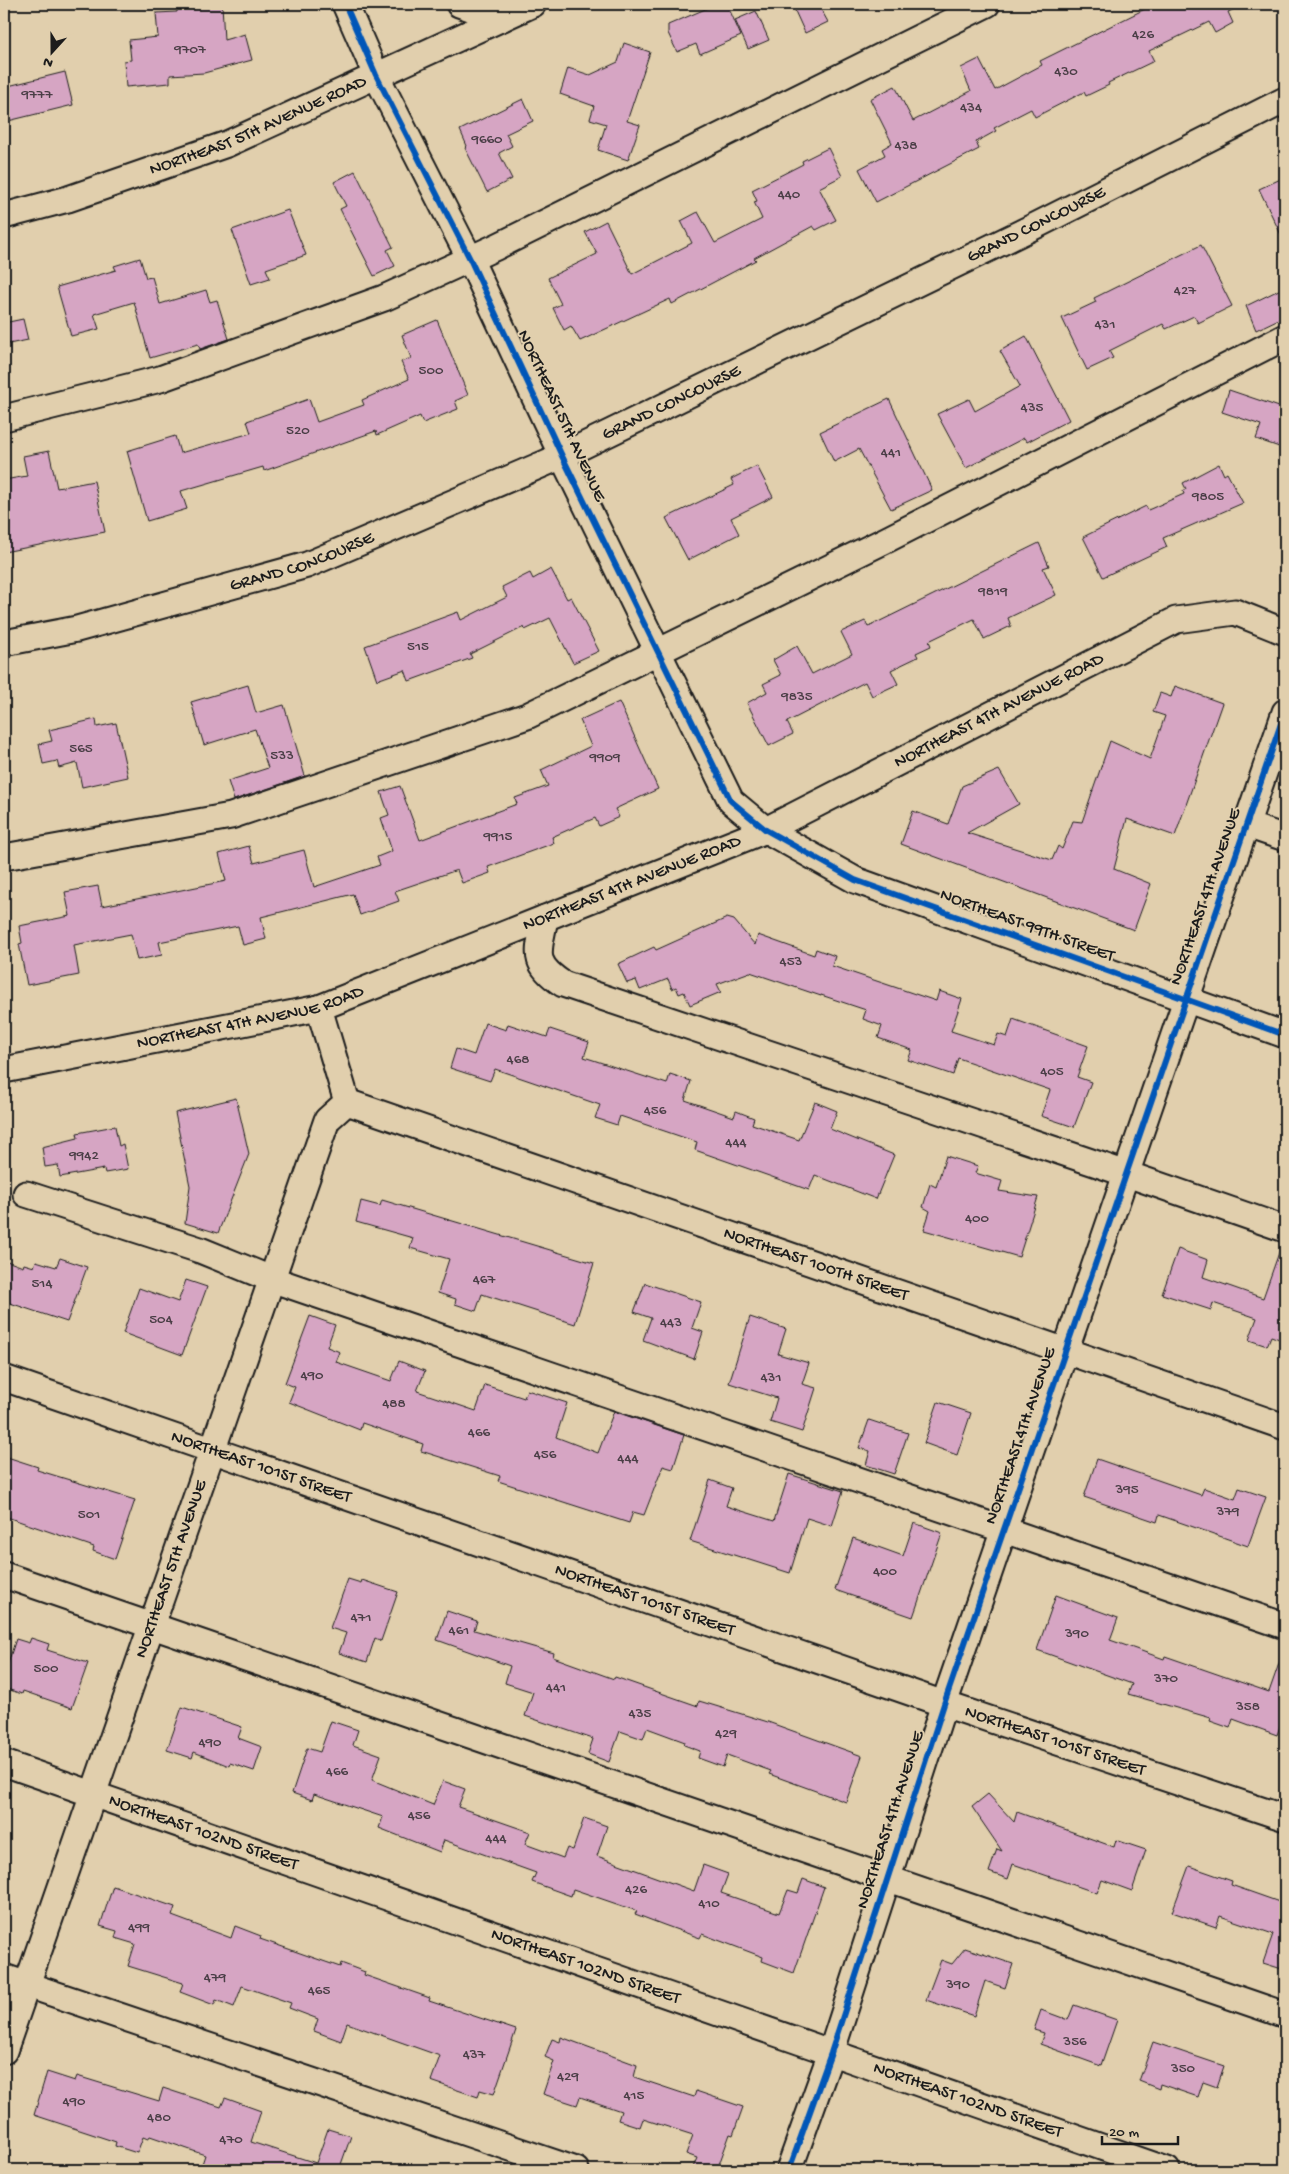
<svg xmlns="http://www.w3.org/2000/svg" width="1289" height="2174" font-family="'Gochi Hand',sans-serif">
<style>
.building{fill:#d6a5c3;stroke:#1c1c1c}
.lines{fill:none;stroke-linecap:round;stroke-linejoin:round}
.minor-casing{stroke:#1c1c1c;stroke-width:29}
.minor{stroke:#e1cfad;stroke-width:25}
.cycleway-casing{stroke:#e1cfad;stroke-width:9}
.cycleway{stroke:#0057b8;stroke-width:6}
.labels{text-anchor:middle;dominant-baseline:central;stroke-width:4;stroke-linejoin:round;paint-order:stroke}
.number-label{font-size:15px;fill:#4a3e46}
.street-label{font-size:18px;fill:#1c1c1c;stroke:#e1cfad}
</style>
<rect width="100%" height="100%" fill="#e1cfad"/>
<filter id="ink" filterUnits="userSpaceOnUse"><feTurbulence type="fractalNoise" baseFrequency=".02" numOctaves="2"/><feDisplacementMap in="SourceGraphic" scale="10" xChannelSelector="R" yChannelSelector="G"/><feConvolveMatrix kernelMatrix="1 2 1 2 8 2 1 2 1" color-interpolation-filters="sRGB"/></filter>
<g filter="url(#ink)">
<g class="building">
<path d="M177,4H222L224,40L245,34L252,60L204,73L170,75V83L126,87L124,61L131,60L129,40L158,37L156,13L177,12Z"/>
<path d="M717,4H727L741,36L700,54L696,44L677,52L668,33V25Z"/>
<path d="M808,4H818L828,22L805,33L795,11Z"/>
<path d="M1155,4H1245L1228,12L1233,23L1215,33L1209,22L1149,51L1154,61L1108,83L1109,85L1086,96L1084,92L1035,117L1031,109L994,128L996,131L976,142L979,149L876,202L859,169L885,155L882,149L892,143L870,99L895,86L913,121L971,91L961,68L979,59L995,90L1042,65L1040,61Z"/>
<path d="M756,11L769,40L748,49L735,20Z"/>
<path d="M624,43L650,52L627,121L640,125L628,160L598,150L606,124L590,119L594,106L560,94L568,68L590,75L618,62Z"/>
<path d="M65,72L73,105L4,122V87Z"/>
<path d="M523,99L533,121L506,134L512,146L499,153L512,179L487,192L465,148L467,146L460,130Z"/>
<path d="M828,148L842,176L819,188L836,220L816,230L813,226L754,258L756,260L672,304L670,299L580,341L571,326L564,330L553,308L561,304L548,278L597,254L585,232L606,221L632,274L692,243L681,221L698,212L715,243L762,219L754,202L757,201L752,190L803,164L802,161Z"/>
<path d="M355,171L393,247L387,250L395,266L374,276L340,209L346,206L334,182Z"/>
<path d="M1285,177V243L1259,189Z"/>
<path d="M288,210L306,255L266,269L270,278L251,284L232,230Z"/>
<path d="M1201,245L1232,306L1198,323L1194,316L1166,329L1163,324L1109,351L1113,358L1087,370L1062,318L1096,302L1094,298Z"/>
<path d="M140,258L146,278L152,277L160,304L206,290L210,302L217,300L229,339L200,349L198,344L150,358L134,302L94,314L99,329L71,336L57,287L116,270L114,266Z"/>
<path d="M1285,287V316L1256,330L1246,306Z"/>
<path d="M23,319L28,340L4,345V323Z"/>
<path d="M437,320L468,395L455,401L458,409L423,423L420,416L377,435L376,431L264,471L263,467L181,491L187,509L147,521L127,451L175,436L180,453L251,433L247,421L309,399L317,422L364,405L362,400L409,379L401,362L411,358L402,335Z"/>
<path d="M1026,336L1069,420L1027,442L1024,438L966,468L937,414L969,399L975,411L1020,386L1000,351Z"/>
<path d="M1229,390L1285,409V449L1256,439L1261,425L1222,412Z"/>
<path d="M889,399L932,490L891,509L859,449L834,462L820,432Z"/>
<path d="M49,451L57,488L94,481L105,532L4,552V480L27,476L23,456Z"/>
<path d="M1219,464L1224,475L1227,473L1243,503L1163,538L1167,547L1103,577L1083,537L1146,506L1148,510L1184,494L1183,491L1186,489L1183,483Z"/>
<path d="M757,466L773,497L731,518L739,534L688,560L666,518L734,485L731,479Z"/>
<path d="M1039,543L1049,566L1043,568L1056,595L1008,618L1011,626L984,639L974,619L929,641L931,646L916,653L918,657L891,670L898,684L872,696L865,682L787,722L793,734L769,746L747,703L767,692L763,684L781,675L773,660L797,646L812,674L852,654L841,632L865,621L868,627Z"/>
<path d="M551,569L567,599L571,597L599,651L573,663L550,618L525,630L524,627L470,654L472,658L409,681L405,670L377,680L365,646L458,612L461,620L507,597L502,587L530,573L533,579Z"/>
<path d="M248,685L256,713L284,705L305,776L234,800L228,781L268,768L255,729L204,745L191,702Z"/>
<path d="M1175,686L1222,703L1175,836L1127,819L1114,869L1151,884L1134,930L901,844L913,811L948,824L962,786L999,770L1019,804L967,833L1052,860L1058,846L1062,849L1073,821L1082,822L1110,741L1150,759L1165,716L1153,712L1160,693L1171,697Z"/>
<path d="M619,702L658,789L615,809L619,817L599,826L595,818L552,837L554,843L488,867L490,873L462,883L457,870L395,891L399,901L360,915L353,894L261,917L266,939L243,945L238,926L159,942L162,955L137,960L131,934L74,945L79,975L27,985L19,944L22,943L19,926L70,916L65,892L98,886L102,906L226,881L219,854L249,846L254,863L304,850L314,887L380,865L377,857L392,851L381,818L389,815L381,792L400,786L420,840L517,804L515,798L548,786L541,770L591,746L580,720Z"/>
<path d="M96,719L97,727L116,723L128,777L82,787L77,763L59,768L57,761L43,764L39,744L52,741L49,730Z"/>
<path d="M727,918L734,920L755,945L758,935L814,955L816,949L835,956L832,966L936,1001L939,991L962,999L951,1031L994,1045L998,1034L1007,1037L1013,1019L1088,1046L1077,1077L1091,1082L1074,1127L1041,1116L1050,1090L958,1058L953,1075L908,1060L912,1050L878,1038L882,1026L863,1019L866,1010L821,995V996L750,972L717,984L721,992L690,1005L684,992L679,994L676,987L672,989L668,979L640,990L636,980L627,983L618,964L654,947L656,950Z"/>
<path d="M485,1023L506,1030L508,1024L547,1037L550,1029L589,1042L584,1057L667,1084L670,1074L691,1081L685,1100L734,1117L736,1111L754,1118L752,1124L799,1140L815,1102L837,1111L830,1129L894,1155L876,1199L815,1175L809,1190L695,1150L697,1142L620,1116L617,1125L595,1118L600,1105L495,1069L490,1081L450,1068L456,1049L474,1055Z"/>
<path d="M236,1098L249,1154L218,1233L185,1223L190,1186L175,1113Z"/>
<path d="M115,1126L119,1146L123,1144L128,1169L105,1173L104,1169L60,1177L58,1165L45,1167L42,1147L78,1138L77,1133Z"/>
<path d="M946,1156L978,1166L975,1173L1002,1181L999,1191L1038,1197L1019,1257L924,1230L930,1211L923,1207L930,1184L936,1187Z"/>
<path d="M382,1200L594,1263L575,1324L482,1294L476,1311L455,1304L456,1299L438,1293L449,1259L410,1248L413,1238L356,1222L361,1201L380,1206Z"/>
<path d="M1282,1244L1285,1245V1341L1271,1336L1267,1346L1249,1340L1257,1318L1213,1303L1211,1310L1162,1294L1178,1249L1208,1260L1203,1277L1263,1298Z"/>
<path d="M60,1258L87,1267L67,1322L4,1301V1260L23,1267L24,1264L34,1267L36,1261L56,1267Z"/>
<path d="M186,1280L207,1287L182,1355L123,1333L139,1288L178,1302Z"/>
<path d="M645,1283L701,1302L692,1328L703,1332L694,1359L643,1340L651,1318L634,1312Z"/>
<path d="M310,1316L335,1325L327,1347L340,1352L336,1362L391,1381L399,1361L425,1371L417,1391L476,1411L485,1385L524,1398L527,1390L567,1403L556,1437L598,1453L614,1411L684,1435L673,1469L663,1466L644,1515L633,1512L629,1523L498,1481L500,1476L421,1451L423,1444L362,1423L360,1430L289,1402L295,1387L285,1383Z"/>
<path d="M750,1317L786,1329L778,1354L809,1363L802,1384L816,1388L802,1432L770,1422L777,1398L729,1383Z"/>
<path d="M938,1402L971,1413L957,1455L924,1443Z"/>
<path d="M869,1420L908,1433L894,1474L866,1465L870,1451L859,1448Z"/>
<path d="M4,1456L38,1467L37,1470L135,1500L115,1559L93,1551L94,1547L4,1516Z"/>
<path d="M1097,1459L1201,1495L1204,1488L1235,1499L1239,1488L1266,1497L1248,1546L1159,1515L1157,1522L1084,1497Z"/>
<path d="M789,1474L843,1491L832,1526L807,1518L790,1573L690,1541L710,1480L732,1488L726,1506L774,1521Z"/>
<path d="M914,1523L942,1533L913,1617L835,1590L853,1538L903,1556Z"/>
<path d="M348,1579L361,1583L362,1580L398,1592L381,1641L375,1638L367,1662L339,1653L346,1633L330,1628Z"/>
<path d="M1056,1595L1118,1618L1110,1640L1164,1659L1165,1656L1269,1692L1282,1655H1285V1712L1277,1735L1233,1719L1230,1728L1210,1721L1211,1718L1128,1694L1132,1684L1037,1650Z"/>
<path d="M447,1611L477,1621L474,1630L554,1653L553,1657L614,1679L615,1677L698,1706L699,1701L768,1722L862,1756L846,1802L769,1774L771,1771L727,1755L723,1767L698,1758L700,1751L684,1745L685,1742L647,1728L643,1739L620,1731L609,1762L588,1754L593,1739L525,1716L533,1692L505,1683L510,1666L437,1640Z"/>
<path d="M31,1638L49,1644L47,1650L88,1663L72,1708L23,1691L22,1694L4,1688V1675L16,1639L29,1643Z"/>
<path d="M182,1707L242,1727L238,1738L262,1747L254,1771L230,1763L229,1766L194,1752L192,1758L167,1750Z"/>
<path d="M331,1721L358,1730L353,1745L381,1755L372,1780L433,1805L443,1781L465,1789L458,1807L530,1832L525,1844L563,1858L567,1848L573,1850L584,1818L607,1826L597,1856L694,1891L703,1865L728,1874L721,1893L779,1913L788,1890L798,1893L803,1879L824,1887L794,1973L762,1961L763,1957L702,1934L700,1938L664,1925L635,1914L637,1911L573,1889L571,1896L532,1882L536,1873L444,1840L440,1852L379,1828L383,1817L314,1794L312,1800L292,1793L307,1748L320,1752Z"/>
<path d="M988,1794L1014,1822L1017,1812L1114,1847L1116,1840L1146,1850L1132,1891L1102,1880L1097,1893L1013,1864L1008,1879L989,1872L997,1849L1002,1851L972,1807Z"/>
<path d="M1189,1866L1232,1881L1231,1885L1285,1904V1970L1263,1963L1273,1934L1220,1916L1216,1927L1172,1912Z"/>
<path d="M113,1886L175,1907L172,1916L231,1938L235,1926L261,1936L260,1939L340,1967L341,1963L365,1972L364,1975L430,1998L429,2001L516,2030L494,2094L480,2090L478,2097L431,2081L440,2056L347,2023L341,2041L314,2031L318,2019L289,2008L291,2003L242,1986L234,2007L216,2000L214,2005L180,1992L183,1983L128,1966L135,1944L115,1938L117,1931L100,1926Z"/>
<path d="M965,1948L1013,1964L1005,1988L985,1981L974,2016L926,2000L941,1960L952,1964Z"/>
<path d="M1074,2005L1117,2020L1101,2066L1040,2044L1044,2033L1034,2030L1041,2010L1068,2020Z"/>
<path d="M561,2037L637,2065L634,2077L694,2097L696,2091L743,2107L733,2135L730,2134L717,2170H692L697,2158L686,2154L693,2135L643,2119L640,2127L618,2120L621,2111L580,2097L577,2105L543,2094L554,2061L545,2057L552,2039L560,2042Z"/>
<path d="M1153,2042L1224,2066L1217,2087L1203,2082L1198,2097L1160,2084L1159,2089L1139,2081Z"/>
<path d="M47,2072L75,2081L77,2076L159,2101L163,2088L221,2107L225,2098L261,2111L251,2142L316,2163L328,2129L351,2136L339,2170H200L205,2155L150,2136L148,2139L143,2137L137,2153L115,2146L116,2142L34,2115Z"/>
</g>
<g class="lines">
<defs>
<g id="minor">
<path d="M345,4L376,75L470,259L562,456L731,801L766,830L855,880L1285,1035"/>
<path d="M459,4L501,19"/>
<path id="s1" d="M4,216L68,199L227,144L533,4"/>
<path d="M4,418L160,379L384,298L496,247L987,4"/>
<path id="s2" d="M4,643L77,629L307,565L562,456L1037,225L1285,100"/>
<path d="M1247,825L1285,838"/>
<path d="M4,857L231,816L527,716L886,540L1285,337"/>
<path d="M545,918C539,952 530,962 563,984L1127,1174L1285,1229"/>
<path id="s3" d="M4,1070L319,1008L766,830L1176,620L1235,612L1285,632"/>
<path id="s4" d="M347,1102L1285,1427"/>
<path d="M26,1194L200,1250L271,1279L1285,1626"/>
<path id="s5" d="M4,1378L944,1704L1285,1818"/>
<path d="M4,1575L1285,2015"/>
<path id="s6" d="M4,1763L1167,2170"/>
<path d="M4,1977L576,2170"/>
<path id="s7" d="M4,2051L327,1120L347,1102L319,1008"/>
<path d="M789,2170L831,2053L944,1704L1285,712"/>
</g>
</defs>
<use href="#minor" class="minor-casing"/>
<use href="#minor" class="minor"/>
<defs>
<g id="cycleway">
<path d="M345,4L376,75L470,259L562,456L731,801L766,830L855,880L1285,1035"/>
<path d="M789,2170L831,2053L944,1704L1285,712"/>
</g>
</defs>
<use href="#cycleway" class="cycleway-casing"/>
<use href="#cycleway" class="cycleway"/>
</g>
</g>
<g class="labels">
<g class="number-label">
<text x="1143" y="35">426</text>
<text x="190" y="50">9707</text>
<text x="1066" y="72">430</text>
<text x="37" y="95">9777</text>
<text x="971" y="108">434</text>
<text x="487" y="140">9660</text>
<text x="906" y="146">438</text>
<text x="789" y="195">440</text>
<text x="1185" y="291">427</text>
<text x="1105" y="325">431</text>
<text x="431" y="371">500</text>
<text x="1032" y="408">435</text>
<text x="298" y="431">520</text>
<text x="891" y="453">441</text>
<text x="1208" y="497">9805</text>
<text x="993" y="592">9819</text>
<text x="418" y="647">515</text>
<text x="797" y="697">9835</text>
<text x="81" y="749">565</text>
<text x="282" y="756">533</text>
<text x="605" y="758">9909</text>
<text x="498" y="837">9915</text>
<text x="791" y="962">453</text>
<text x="518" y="1060">468</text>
<text x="1052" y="1072">405</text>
<text x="655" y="1111">456</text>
<text x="736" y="1143">444</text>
<text x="84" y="1156">9942</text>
<text x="977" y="1219">400</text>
<text x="484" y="1280">467</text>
<text x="42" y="1284">514</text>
<text x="161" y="1320">504</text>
<text x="671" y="1323">443</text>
<text x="312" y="1376">490</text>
<text x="771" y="1378">431</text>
<text x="394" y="1404">488</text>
<text x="479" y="1433">466</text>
<text x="545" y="1455">456</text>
<text x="628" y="1459">444</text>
<text x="1127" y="1490">395</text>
<text x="1228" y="1512">379</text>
<text x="89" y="1515">501</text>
<text x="885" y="1572">400</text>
<text x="361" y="1618">471</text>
<text x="459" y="1631">461</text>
<text x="1077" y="1634">390</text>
<text x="46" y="1669">500</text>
<text x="1166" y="1679">370</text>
<text x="556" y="1688">441</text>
<text x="1248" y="1707">358</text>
<text x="640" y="1714">435</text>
<text x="726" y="1734">429</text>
<text x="210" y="1743">490</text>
<text x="337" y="1772">466</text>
<text x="419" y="1816">456</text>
<text x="496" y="1839">444</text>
<text x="636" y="1890">426</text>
<text x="709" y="1904">410</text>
<text x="139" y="1928">499</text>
<text x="215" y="1978">479</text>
<text x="958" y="1985">390</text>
<text x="319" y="1991">465</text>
<text x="1075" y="2042">356</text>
<text x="474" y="2055">437</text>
<text x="1183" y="2069">350</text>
<text x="568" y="2077">429</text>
<text x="634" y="2096">415</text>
<text x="74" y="2102">490</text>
<text x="159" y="2118">480</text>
<text x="231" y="2140">470</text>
</g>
<g class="street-label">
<text stroke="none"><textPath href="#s1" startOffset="270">NORTHEAST 5TH AVENUE ROAD</textPath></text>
<text stroke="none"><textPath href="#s2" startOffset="1118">GRAND CONCOURSE</textPath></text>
<text stroke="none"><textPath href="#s2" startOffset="712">GRAND CONCOURSE</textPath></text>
<text transform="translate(561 416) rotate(65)">NORTHEAST 5TH AVENUE</text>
<text stroke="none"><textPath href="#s2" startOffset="309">GRAND CONCOURSE</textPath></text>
<text stroke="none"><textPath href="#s3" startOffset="1064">NORTHEAST 4TH AVENUE ROAD</textPath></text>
<text stroke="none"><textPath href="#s3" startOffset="658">NORTHEAST 4TH AVENUE ROAD</textPath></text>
<text transform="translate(1206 897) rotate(-71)">NORTHEAST 4TH AVENUE</text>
<text transform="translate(1027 926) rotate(20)">NORTHEAST 99TH STREET</text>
<text stroke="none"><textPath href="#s3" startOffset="252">NORTHEAST 4TH AVENUE ROAD</textPath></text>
<text stroke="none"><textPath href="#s4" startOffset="496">NORTHEAST 100TH STREET</textPath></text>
<text transform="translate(1021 1436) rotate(-71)">NORTHEAST 4TH AVENUE</text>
<text stroke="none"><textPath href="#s5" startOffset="272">NORTHEAST 101ST STREET</textPath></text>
<text stroke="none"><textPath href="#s7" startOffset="510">NORTHEAST 5TH AVENUE</textPath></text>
<text stroke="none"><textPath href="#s5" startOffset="678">NORTHEAST 101ST STREET</textPath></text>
<text stroke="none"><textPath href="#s5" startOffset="1112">NORTHEAST 101ST STREET</textPath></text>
<text transform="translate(891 1820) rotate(-72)">NORTHEAST 4TH AVENUE</text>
<text stroke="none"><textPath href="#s6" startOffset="211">NORTHEAST 102ND STREET</textPath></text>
<text stroke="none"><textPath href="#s6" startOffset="616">NORTHEAST 102ND STREET</textPath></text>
<text stroke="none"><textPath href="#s6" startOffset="1021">NORTHEAST 102ND STREET</textPath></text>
</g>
</g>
<rect width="1289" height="2174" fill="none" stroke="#e1cfad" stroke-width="20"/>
<rect x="10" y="10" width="1269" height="2154" fill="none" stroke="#1c1c1c" stroke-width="2" filter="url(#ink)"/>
<g transform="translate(52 52) rotate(201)" stroke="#e1cfad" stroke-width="4" paint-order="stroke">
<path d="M0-4L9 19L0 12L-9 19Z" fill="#1c1c1c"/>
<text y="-8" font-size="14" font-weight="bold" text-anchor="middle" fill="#1c1c1c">N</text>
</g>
<path d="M1102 2136v8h76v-8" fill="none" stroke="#1c1c1c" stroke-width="2.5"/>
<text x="1109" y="2136" font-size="15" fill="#1c1c1c" stroke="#e1cfad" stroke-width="4" paint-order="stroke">20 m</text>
</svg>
